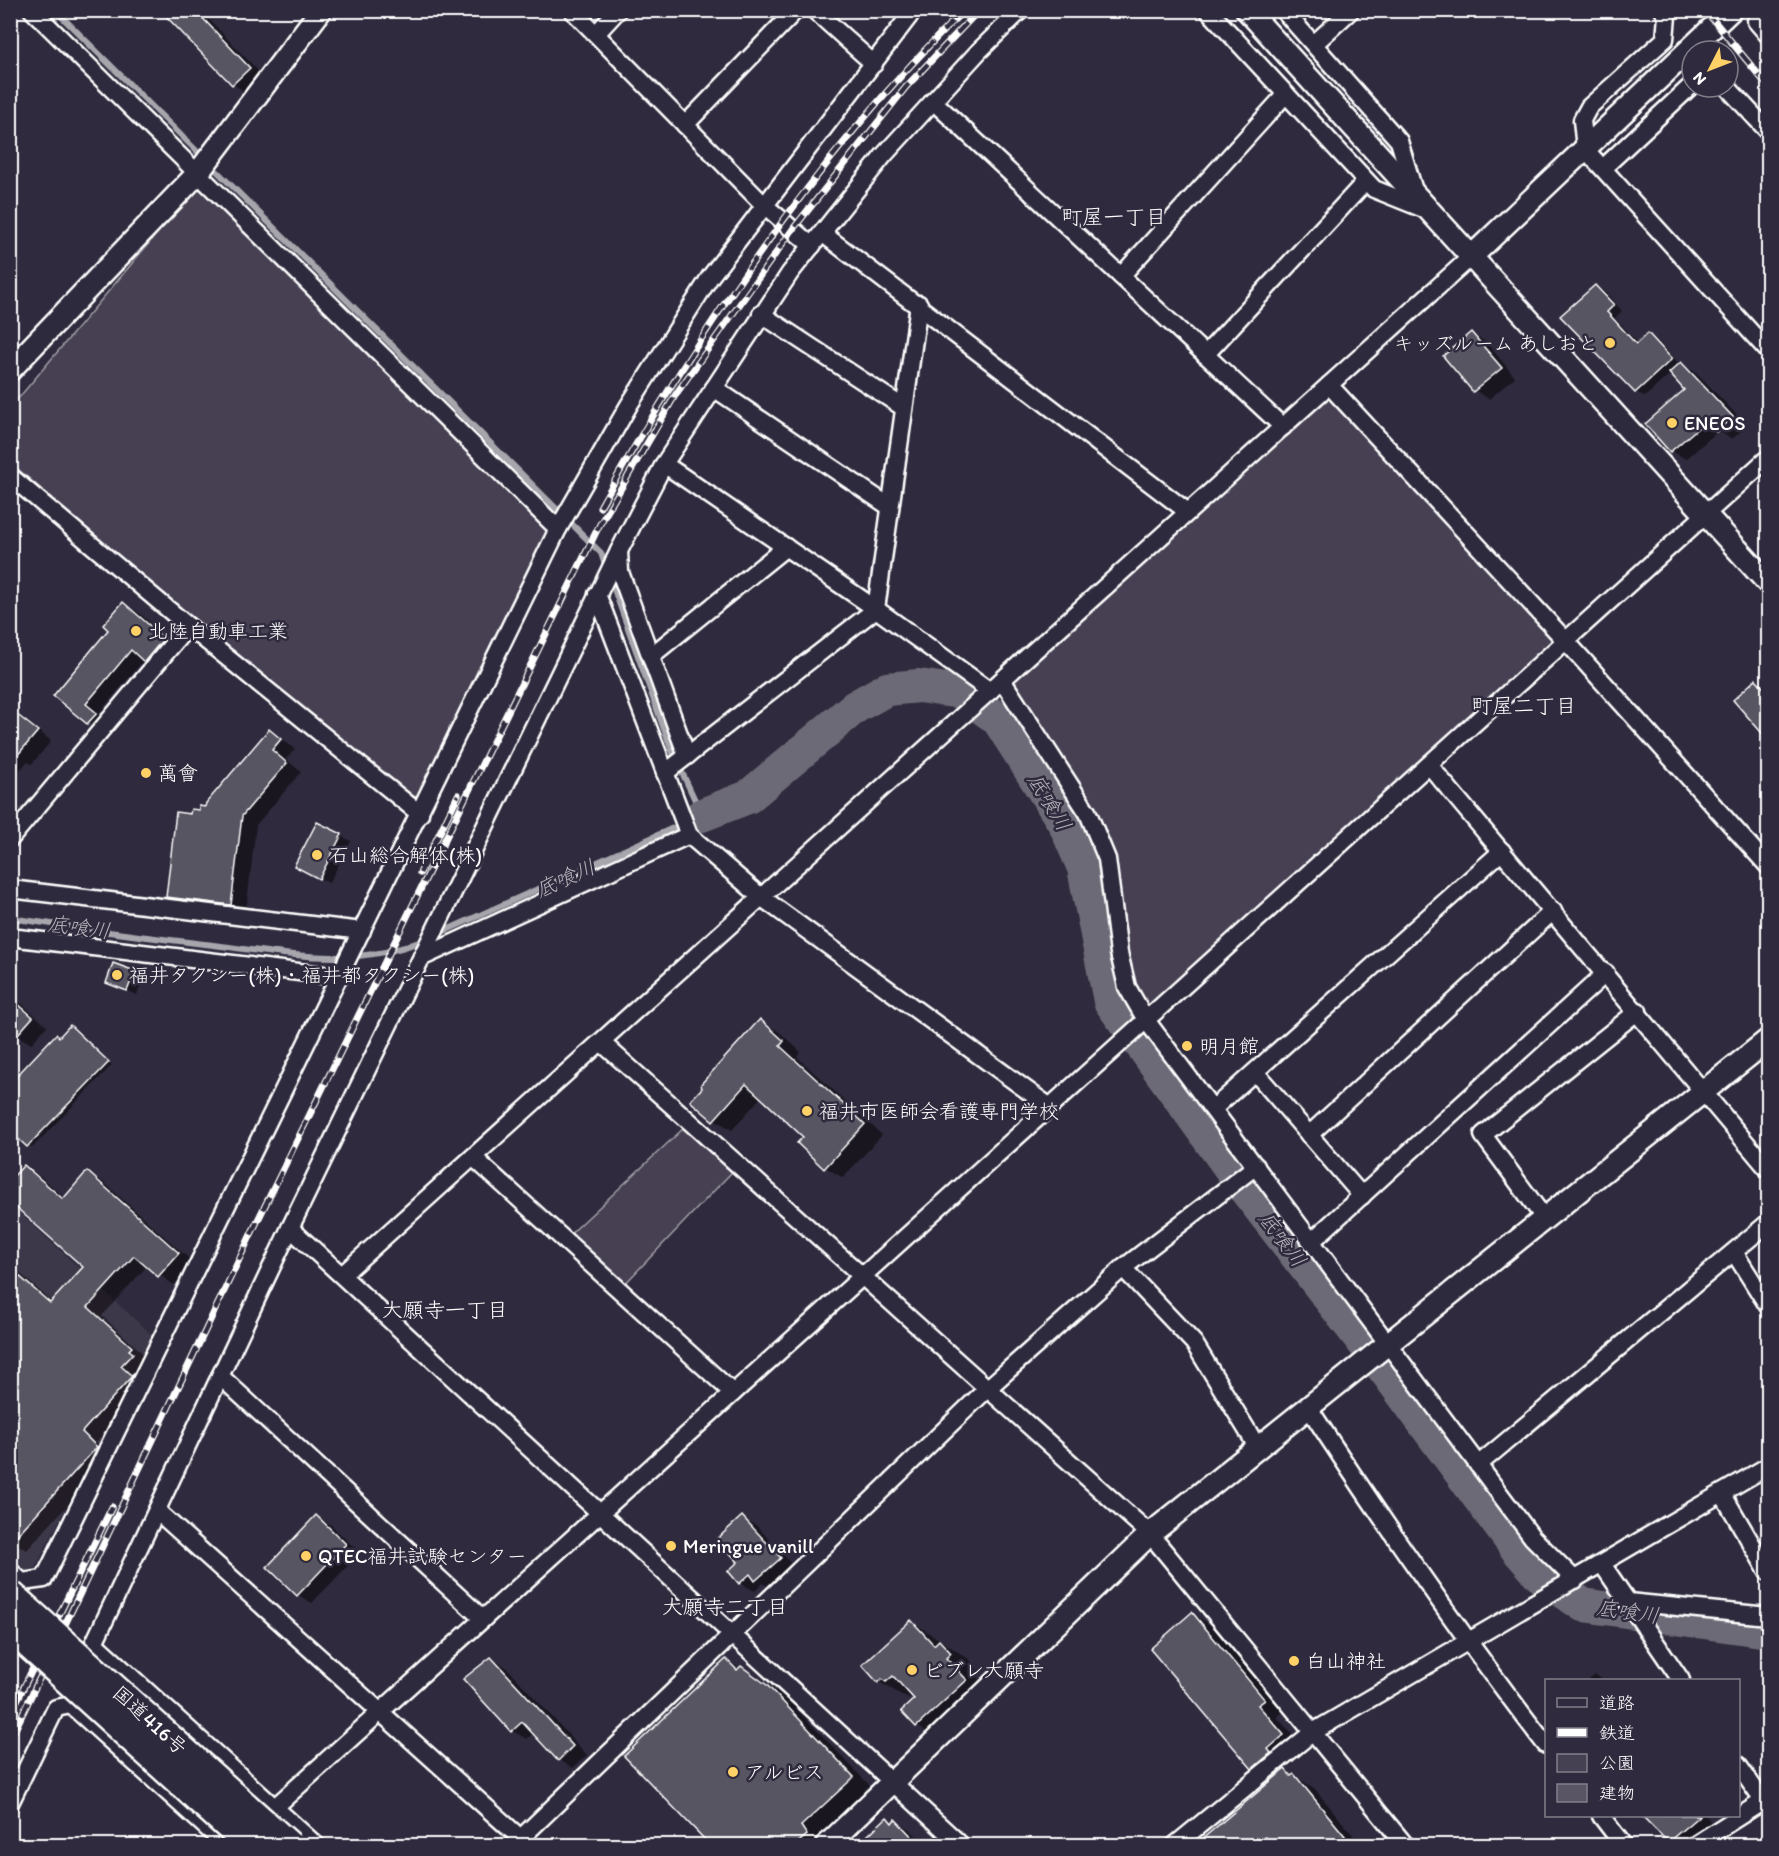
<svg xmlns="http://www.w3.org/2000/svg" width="1779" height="1856" font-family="Itim,'Klee One',sans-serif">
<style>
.built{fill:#3c3749}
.green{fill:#464152;stroke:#a2a0a8;stroke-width:1.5}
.shadow{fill:#0007}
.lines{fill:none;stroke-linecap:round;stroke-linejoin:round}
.stream{stroke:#a7a6ad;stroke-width:6}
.river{stroke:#6d6a77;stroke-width:34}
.building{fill:#595564;stroke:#fff;stroke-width:1.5}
.minor-casing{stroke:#fff;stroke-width:21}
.tertiary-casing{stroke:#fff;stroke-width:26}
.minor{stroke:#2f2a3d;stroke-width:16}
.tertiary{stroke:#2f2a3d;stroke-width:21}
.rail-casing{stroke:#fff;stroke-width:7}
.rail{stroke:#2f2a3d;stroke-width:4.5;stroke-dasharray:14;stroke-linecap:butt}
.trunk-bridge-casing{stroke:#fff;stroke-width:33;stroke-linecap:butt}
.trunk-bridge{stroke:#2f2a3d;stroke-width:28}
.poi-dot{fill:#ffd166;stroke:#2f2a3d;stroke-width:2}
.labels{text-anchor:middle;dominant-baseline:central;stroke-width:5;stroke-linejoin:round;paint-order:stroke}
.poi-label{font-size:20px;fill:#fff;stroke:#2f2a3d;text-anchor:start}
.street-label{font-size:20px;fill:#fff;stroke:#2f2a3d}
.neighbourhood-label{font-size:21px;fill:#fff;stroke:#2f2a3d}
.water-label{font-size:21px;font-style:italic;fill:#b6b4bb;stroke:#2f2a3d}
</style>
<rect width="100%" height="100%" fill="#2f2a3d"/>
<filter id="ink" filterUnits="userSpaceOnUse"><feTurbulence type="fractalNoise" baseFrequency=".0167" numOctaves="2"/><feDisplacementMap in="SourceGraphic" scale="12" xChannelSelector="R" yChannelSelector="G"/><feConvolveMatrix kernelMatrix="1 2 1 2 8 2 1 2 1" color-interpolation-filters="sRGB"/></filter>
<g filter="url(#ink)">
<path class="built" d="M10,1204L153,1336L35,1568L26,1570L10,1558Z"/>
<g class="green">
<path d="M198,185L555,536L424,805L198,624L11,463V407Z"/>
<path d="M1329,385L1566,641L1146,1020L1119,953L1101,845L1002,680Z"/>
<path d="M686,1126L732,1172L619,1290L564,1240Z"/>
</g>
<g class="shadow">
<path d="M162,10H200L264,77L247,93L233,84Z"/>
<path d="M1596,286L1605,292L1622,311L1615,318L1639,344L1648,335L1658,341L1680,365L1696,372L1747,426L1732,439L1718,431L1686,459L1671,451L1686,390L1671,373L1645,397L1636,392Z"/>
<path d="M1471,334L1486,342L1515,377L1489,399L1474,390Z"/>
<path d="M124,604L138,612L178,647L160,669L144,660L99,713L110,722L102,732L88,723L55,696L110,630Z"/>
<path d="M1756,681L1768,690V737V736Z"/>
<path d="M10,707L51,741L32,764L27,762L10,781Z"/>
<path d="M269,730L295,749L286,759L301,772L256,825L246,912L182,905L167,896L192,815L207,809Z"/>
<path d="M318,824L351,841L329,883L306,871Z"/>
<path d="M134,972L143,978L137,995L108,982Z"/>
<path d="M10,994L47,1026L31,1044L10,1031Z"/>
<path d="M760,1021L778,1031L801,1052L797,1057L882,1135L843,1178L825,1167L805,1136L761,1097L732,1130L714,1119Z"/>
<path d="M75,1030L112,1065L32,1148L10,1129L60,1038Z"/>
<path d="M24,1167L40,1176L65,1198L88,1173L103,1182L194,1263L174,1285L147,1266L102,1316L146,1356V1385L96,1442L111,1457L27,1550L10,1540V1264L53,1303L85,1267Z"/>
<path d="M317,1517L331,1525L360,1553L312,1603L298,1595Z"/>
<path d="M742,1518L757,1526L794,1567L771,1588L763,1583L755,1591L740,1583Z"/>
<path d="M1193,1614L1212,1626L1284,1711L1277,1717L1303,1747L1287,1761L1290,1764L1284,1770L1314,1788L1362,1846H1197L1274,1780L1253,1767Z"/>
<path d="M911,1621L969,1659L979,1671L975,1675L996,1698L947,1743L917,1726L916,1699L912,1695L909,1699L879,1682Z"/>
<path d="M491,1659L506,1667L587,1755L573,1768L559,1760L534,1732L527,1739L512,1731Z"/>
<path d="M726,1661L761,1679L787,1699L873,1789L825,1846H712L626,1756Z"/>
<path d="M1595,1675L1604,1680H1589Z"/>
<path d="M1643,1816H1706L1719,1831L1708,1846H1676L1658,1833Z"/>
<path d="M887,1819L910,1829L925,1846H876L868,1837Z"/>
<path d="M1749,1841L1757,1846H1743Z"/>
</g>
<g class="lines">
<g class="stream">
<path d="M55,10L601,553L606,568"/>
<path d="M10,918C72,927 134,936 196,943C274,951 352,972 426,939"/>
<path d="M438,934L702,815L672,751L610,578"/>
</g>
<path class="river" d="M702,815L748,797L855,707L887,689L919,686L960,692L998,719L1065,824L1084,868L1110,1001L1246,1190L1385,1370L1517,1549L1540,1575L1583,1605L1768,1631"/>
</g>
<g class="building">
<path d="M160,10H195L250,68L232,85Z"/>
<path d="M1595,285L1614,305L1607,312L1636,344L1648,333L1672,359L1635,393L1560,316Z"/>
<path d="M1471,332L1502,368L1473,392L1443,356Z"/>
<path d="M1681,362L1733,417L1716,432L1706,421L1670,452L1645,424L1684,390L1669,373Z"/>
<path d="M123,602L164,638L144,662L131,650L86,704L97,713L87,724L53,696L108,630L103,625Z"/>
<path d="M1756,679L1768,693V740L1733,700Z"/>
<path d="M10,709L38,731L10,764Z"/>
<path d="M269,729L281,739L272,750L287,763L242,816L231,905L166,897L176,812L190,814L191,809L199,810V806L205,807L206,803Z"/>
<path d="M317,822L342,834L319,879L294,866Z"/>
<path d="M113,963L135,971L127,991L106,983Z"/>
<path d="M10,997L33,1017L10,1043Z"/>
<path d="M760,1019L784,1041L780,1046L865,1124L824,1169L797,1143L803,1137L746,1084L713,1121L690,1101L702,1088L701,1084Z"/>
<path d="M70,1025L109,1062L27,1147L10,1131V1083L56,1034L59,1037Z"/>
<path d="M24,1165L63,1199L87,1171L179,1253L158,1277L134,1256L88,1307L132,1347L129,1350L133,1353L121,1366L132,1376L82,1432L97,1447L10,1543V1268L50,1303L83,1267L10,1202V1180Z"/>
<path d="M316,1515L346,1544L297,1596L267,1567Z"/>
<path d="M742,1516L781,1558L755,1581L750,1574L739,1584L728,1571L738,1562L717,1539Z"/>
<path d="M1192,1612L1265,1700L1258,1705L1284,1735L1268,1749L1271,1753L1252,1769L1150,1649Z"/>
<path d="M911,1620L934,1645L939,1640L951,1653L946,1658L967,1680L916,1727L901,1711L914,1699L893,1676L886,1682L882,1679L878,1683L862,1665Z"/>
<path d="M491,1657L573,1746L558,1761L522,1722L511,1732L463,1679Z"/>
<path d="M726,1659L737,1670L741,1666L767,1685L854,1777L801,1826L807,1835L795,1845H710L624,1756Z"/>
<path d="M1285,1769L1291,1776L1294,1774L1345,1836L1334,1845H1272L1265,1837L1254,1845H1195Z"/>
<path d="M1641,1815H1700L1668,1842Z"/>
<path d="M887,1817L892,1823L895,1819L920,1845H874L866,1837Z"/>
</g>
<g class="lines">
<defs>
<g id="minor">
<path d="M32,10L558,529"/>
<path d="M572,10L763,204L812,246"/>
<path d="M814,10L874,64"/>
<path d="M1208,10L1374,189L1429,211"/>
<path d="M1283,10L1399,141L1415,194"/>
<path d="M1663,10L1667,16L1665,39L1589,107L1582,120L1585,149L1768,351"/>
<path d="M1768,10L1756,21L1768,35"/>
<path d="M596,34L618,10"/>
<path d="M1314,44L1351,10"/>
<path d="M1727,87L1768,131"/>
<path d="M933,101L1283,427"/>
<path d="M685,125L796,10"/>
<path d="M1603,168L1692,85"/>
<path d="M822,233L1188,512"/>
<path d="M1121,276L1286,94"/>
<path d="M761,314L904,408"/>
<path d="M1205,355L1366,181"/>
<path d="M1329,385L1566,641L1768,866"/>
<path d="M714,388L890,507"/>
<path d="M664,464L876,609L990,691"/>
<path d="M10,476L188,626L420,814"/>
<path d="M597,594L689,835L761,897L1050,1107"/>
<path d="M651,656L786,547"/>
<path d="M1002,680L1088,813L1107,859L1119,953L1127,987L1146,1020L1532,1537L1575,1580"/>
<path d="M687,756L620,572L619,551L664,464L790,273L884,155L979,51L1021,10"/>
<path d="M1429,765L1768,1169"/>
<path d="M665,773L876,609L919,304"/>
<path d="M10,839L188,626"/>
<path d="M10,889L362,931"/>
<path d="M10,937L340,977"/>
<path d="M423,957L689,835"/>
<path d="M601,1042L1150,1534L1406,1846"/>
<path d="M1255,1072L1362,1196"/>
<path d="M1213,1109L1502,851"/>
<path d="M1309,1135L1553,911"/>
<path d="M473,1157L733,1393"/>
<path d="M1545,1219L1483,1135L1638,1011"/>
<path d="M290,1228L962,1846"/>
<path d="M1312,1241L1606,973"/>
<path d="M1734,1252L1768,1306"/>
<path d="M1123,1268L1194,1343L1258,1448"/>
<path d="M342,1275L1471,257"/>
<path d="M220,1376L483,1619"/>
<path d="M1309,1408C1385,1525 1461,1635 1546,1745"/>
<path d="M1478,1465L1768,1223"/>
<path d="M1722,1493L1768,1572"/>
<path d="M157,1511L528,1845"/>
<path d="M1602,1564L1681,1680"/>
<path d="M10,1571L22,1582L44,1579L558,529L629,405L710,277L914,10"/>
<path d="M1628,1602L1768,1616"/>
<path d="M71,1705L227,1846"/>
<path d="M1738,1765L1768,1808"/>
<path d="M10,1803L56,1708L71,1705L76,1696"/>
<path d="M275,1807L1768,458"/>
<path d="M1601,1816L1624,1846"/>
<path d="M521,1838L988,1388L1123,1268L1256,1166"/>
<path d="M317,1846L94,1643L290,1228L619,551"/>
<path d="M1174,1846L1313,1732L1768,1466"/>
<path d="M1693,1846L1768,1798"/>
</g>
<g id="tertiary">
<path d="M1247,10L1768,583"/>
<path d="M1471,257L1731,10"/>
<path d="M10,370L198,173L321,10"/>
<path d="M826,1846L1150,1534L1768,1040"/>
</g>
</defs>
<use href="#minor" class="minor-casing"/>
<use href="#tertiary" class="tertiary-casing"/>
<use href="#minor" class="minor"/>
<use href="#tertiary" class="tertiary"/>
<defs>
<g id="rail">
<path d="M1705,10L1768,86"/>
<path d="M600,507C699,330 819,153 964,10"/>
<path d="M420,873L458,795"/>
<path d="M10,1715L112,1507"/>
<path d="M10,1740L256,1224L600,524L676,394L793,229L906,87L979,10"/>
</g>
</defs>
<use href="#rail" class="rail-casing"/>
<use href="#rail" class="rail"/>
<defs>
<g id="trunk-bridge">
<path d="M10,1595L289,1846"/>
<path d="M10,1627L251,1846"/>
</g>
</defs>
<use href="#trunk-bridge" class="trunk-bridge-casing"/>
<use href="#trunk-bridge" class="trunk-bridge"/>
</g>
</g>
<g class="poi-dot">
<circle cx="1610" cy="343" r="6"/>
<circle cx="1672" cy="423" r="6"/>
<circle cx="136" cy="631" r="6"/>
<circle cx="146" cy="773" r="6"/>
<circle cx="317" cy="855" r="6"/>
<circle cx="117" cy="975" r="6"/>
<circle cx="1187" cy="1046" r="6"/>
<circle cx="807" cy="1111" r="6"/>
<circle cx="671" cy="1546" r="6"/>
<circle cx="306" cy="1556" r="6"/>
<circle cx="1294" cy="1661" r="6"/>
<circle cx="912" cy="1670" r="6"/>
<circle cx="733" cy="1772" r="6"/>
</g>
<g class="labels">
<g class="poi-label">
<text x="1598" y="343" text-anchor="end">キッズルーム あしおと</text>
<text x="1684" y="423">ENEOS</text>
<text x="148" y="631">北陸自動車工業</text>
<text x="158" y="773">萬會</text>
<text x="329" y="855">石山総合解体(株)</text>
<text x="129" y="975">福井タクシー(株)・福井都タクシー(株)</text>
<text x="1199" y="1046">明月館</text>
<text x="819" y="1111">福井市医師会看護専門学校</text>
<text x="683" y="1546">Meringue vanill</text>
<text x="318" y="1556">QTEC福井試験センター</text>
<text x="1306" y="1661">白山神社</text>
<text x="924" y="1670">ビブレ大願寺</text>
<text x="745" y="1772">アルビス</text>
</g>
<g class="street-label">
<text transform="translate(150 1720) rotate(42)">国道416号</text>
</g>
<g class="neighbourhood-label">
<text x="1114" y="216">町屋一丁目</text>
<text x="1524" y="705">町屋二丁目</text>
<text x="445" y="1309">大願寺一丁目</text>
<text x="725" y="1606">大願寺二丁目</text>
</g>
<g class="water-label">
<text transform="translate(1050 802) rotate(59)">底喰川</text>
<text transform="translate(565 878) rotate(-24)">底喰川</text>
<text transform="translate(79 927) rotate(7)">底喰川</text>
<text transform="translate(1283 1239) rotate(53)">底喰川</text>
<text transform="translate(1628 1611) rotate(8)">底喰川</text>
</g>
</g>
<rect width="1779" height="1856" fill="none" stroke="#2f2a3d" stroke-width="36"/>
<rect x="18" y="18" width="1743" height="1820" fill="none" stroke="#fff" stroke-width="2" filter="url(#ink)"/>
<rect x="1545" y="1679" width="195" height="138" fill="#2f2a3d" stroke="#827f8b" stroke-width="1.5"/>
<rect x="1557" y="1698" width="30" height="9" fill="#2f2a3d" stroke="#827f8b" stroke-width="1.5"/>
<text x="1599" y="1709" font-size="18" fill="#ffffff">道路</text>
<rect x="1557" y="1728" width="30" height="9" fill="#ffffff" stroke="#827f8b" stroke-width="1.5"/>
<text x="1599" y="1739" font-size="18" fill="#ffffff">鉄道</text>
<rect x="1557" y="1754" width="30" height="18" fill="#464152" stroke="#827f8b" stroke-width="1.5"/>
<text x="1599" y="1769" font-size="18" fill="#ffffff">公園</text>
<rect x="1557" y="1784" width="30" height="18" fill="#595564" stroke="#827f8b" stroke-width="1.5"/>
<text x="1599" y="1799" font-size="18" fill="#ffffff">建物</text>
<g transform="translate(1710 69) rotate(228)"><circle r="28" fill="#2f2a3d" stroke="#827f8b" stroke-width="1.5"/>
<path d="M0-4.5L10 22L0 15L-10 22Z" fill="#ffd166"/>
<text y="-9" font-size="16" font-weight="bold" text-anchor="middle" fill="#ffffff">N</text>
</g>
</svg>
